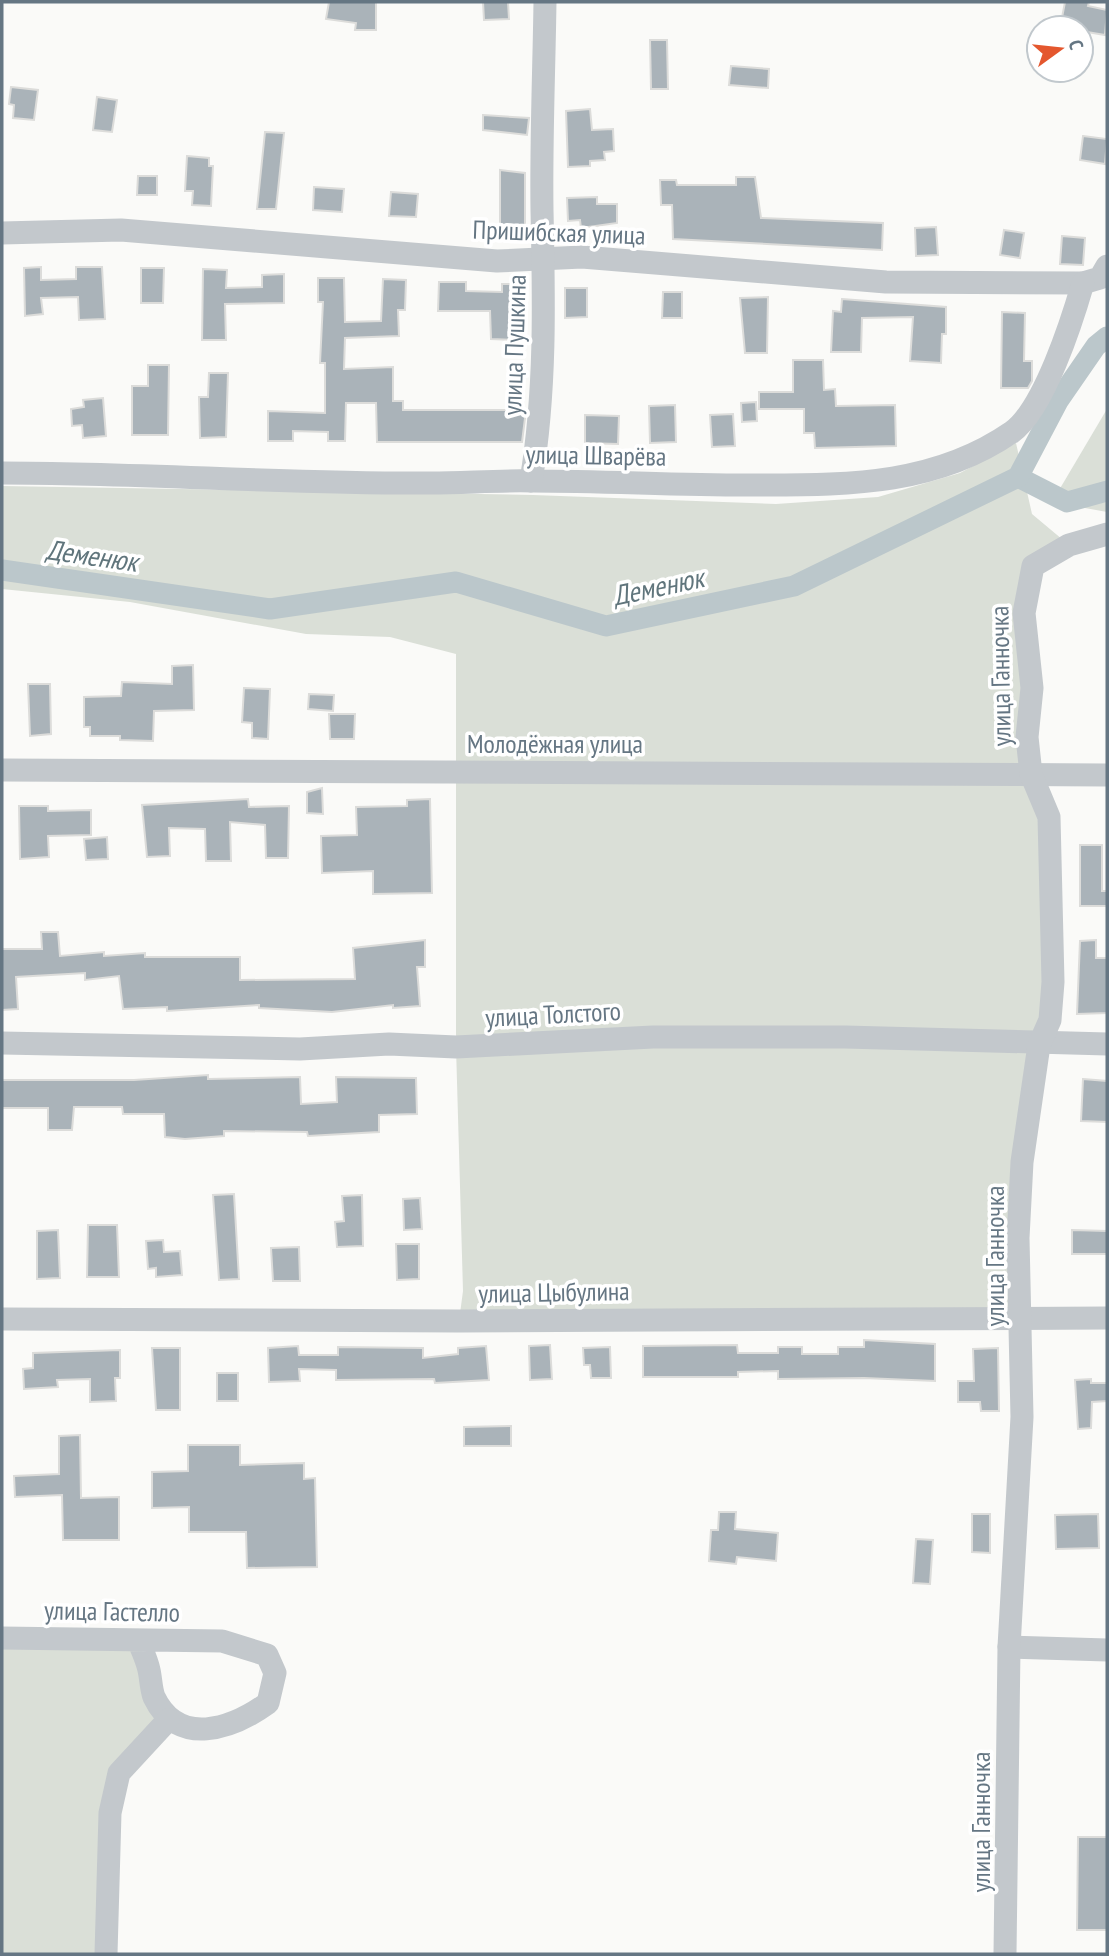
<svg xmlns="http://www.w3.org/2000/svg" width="1109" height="1956" font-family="'PT Sans Narrow',sans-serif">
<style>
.green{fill:#dadfd7}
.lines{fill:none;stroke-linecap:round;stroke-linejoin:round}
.canal{stroke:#bbc7cb;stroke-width:21}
.building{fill:#aab3b9;stroke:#dcdcda;stroke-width:2}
.minor{stroke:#c3c8cc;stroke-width:23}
.labels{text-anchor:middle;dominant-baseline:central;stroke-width:7;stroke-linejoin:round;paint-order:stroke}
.street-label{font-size:26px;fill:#657683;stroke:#fff}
.water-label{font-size:28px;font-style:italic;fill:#60757c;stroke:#fff}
</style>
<rect width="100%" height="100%" fill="#fafaf8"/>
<g class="green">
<path d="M1107,409V512L1052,502Z"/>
<path d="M1016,443L1032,514L1069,545L1033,566L1027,737L1049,817L1050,916L1022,1317L459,1321L463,1291L456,1047V654L390,637L306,634L130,602L2,589V486L533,495L776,504L878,497L960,473Z"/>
<path d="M2,1638L138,1640L168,1720L119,1773L106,1954H2Z"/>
</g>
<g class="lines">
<g class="canal">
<path d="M1018,477L1067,502L1107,491"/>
<path d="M2,570L270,609L456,582L606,626L794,586L1018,477L1058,401L1096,346L1107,337"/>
</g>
</g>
<g class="building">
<path d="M329,2H376V30H355L356,23L326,19Z"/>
<path d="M483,2H508L509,19L484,20Z"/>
<path d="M1065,2H1089L1088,6L1107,10L1105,35L1081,31V28H1060Z"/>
<path d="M650,40H667L668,89H651Z"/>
<path d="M731,66L769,69L768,88L729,85Z"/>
<path d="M11,87L38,90L34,120L13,118L14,105L9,104Z"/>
<path d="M97,97L117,100L112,132L93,130Z"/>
<path d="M590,109L592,130L613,129L614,151L604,152L605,160L590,161V166L568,167L566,111Z"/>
<path d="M483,115L529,118L527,135L483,130Z"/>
<path d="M265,132L284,133L276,209H257Z"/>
<path d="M1083,136L1107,139L1105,164L1080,160Z"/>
<path d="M187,156L209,158V166H213L211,206L192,205L193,191H185Z"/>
<path d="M500,170L525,173V227H500Z"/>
<path d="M138,176H157V195H137Z"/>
<path d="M736,177H755L761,218L883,223L882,250L673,239L672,205H661L660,180H676L677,185H736Z"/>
<path d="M314,187L344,189L342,212L313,210Z"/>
<path d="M391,192L418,194L416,217L389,216Z"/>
<path d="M597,197V204H617V223L581,228L580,220L568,221L567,198Z"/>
<path d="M936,227L938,255L916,256L915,228Z"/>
<path d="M1004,230L1024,233L1020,258L1000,255Z"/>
<path d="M1062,236L1085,238L1083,265L1060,264Z"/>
<path d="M41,267V280L76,279V267H102L105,319L79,320L78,297L41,298L43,314L25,316L24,268Z"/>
<path d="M141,268H164L163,303H141Z"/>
<path d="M203,269L227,270L226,288L262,287V275L284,274V303L225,304L226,340H202Z"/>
<path d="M318,278H344L345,322L381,321L383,279L406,280L405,310H398L399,336L345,338L344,369L393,367V401H403V410H526L522,442H377L376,403H346L345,441H328V432L293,431V441H268V411L325,413V363H320L323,302H318Z"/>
<path d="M439,282H466V291L502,292V284H524V315H517V340L491,339L490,311H438Z"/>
<path d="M565,288H587V317L565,318Z"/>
<path d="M663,292H682V318H662Z"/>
<path d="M768,297L767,353H745L740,298Z"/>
<path d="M842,299L946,307V334H942L941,363L910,361L913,317L862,318L861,352H831L833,311L841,312Z"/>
<path d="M1002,312L1025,313L1024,361H1032V381L1028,388H1001Z"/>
<path d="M793,360H823L824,390L835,389L836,406L895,405L896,446L815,448L814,433H804V409H759V392H793Z"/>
<path d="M148,365H169L168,435H132V386H148Z"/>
<path d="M209,373H228L226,437L200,438L199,397H208Z"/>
<path d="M103,398L106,436L83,438L82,425L72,426L71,409L84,407L83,400Z"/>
<path d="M756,402L757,421L742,422L741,403Z"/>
<path d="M675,405L676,442L650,443L649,406Z"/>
<path d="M733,414L735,446L712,447L710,415Z"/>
<path d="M585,415L619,416L618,444L585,443Z"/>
<path d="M193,665L194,710L154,711L153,741L120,740V736H90V727H84V697L121,696L122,682L172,684V666Z"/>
<path d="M28,684H50L51,734L30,736Z"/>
<path d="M244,688L270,689L268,739L252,738V723L242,722Z"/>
<path d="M309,694L334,695L333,711L308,709Z"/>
<path d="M329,714H355L354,739H330Z"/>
<path d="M322,788L323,814L307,813V792Z"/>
<path d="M248,799L249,807L289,806L288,858H266L265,825L230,822L231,861H206L205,829L169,828L170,856L147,857L142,805Z"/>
<path d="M430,799L432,893L373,894V871L322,873L321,836L357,835L356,807L407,806V800Z"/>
<path d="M19,806H48V811L91,810V835L48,836L49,857L20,859Z"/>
<path d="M107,837L108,859L86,860L84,839Z"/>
<path d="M1080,845H1102V891H1107V906H1080Z"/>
<path d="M41,932H58L60,956L104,952V956L145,953V957H240V980L355,979L353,948L425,940V967H417L420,1006L393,1008V1005L332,1012L259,1008V1005L167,1011V1007L123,1009L119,976L85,980V973L16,977L18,1009L2,1010V949H42Z"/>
<path d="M1096,940V958H1107V1013L1077,1014L1080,941Z"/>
<path d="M208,1075V1079L300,1077L301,1104L337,1102L336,1077L416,1078L417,1114L379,1115V1132L308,1136L307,1132L224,1131V1136L185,1139L165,1137L164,1114H123L122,1107H74L72,1130H48V1108H2V1080H134Z"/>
<path d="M1083,1079L1107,1081V1122L1081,1121Z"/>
<path d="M234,1194L239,1279L219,1280L213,1195Z"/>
<path d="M362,1195L363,1246L337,1247L335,1222L344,1221L342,1196Z"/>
<path d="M420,1198L422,1229L404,1230L403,1199Z"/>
<path d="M88,1225H117L119,1277H87Z"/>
<path d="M58,1230L60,1278L37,1279V1231Z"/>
<path d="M1072,1230L1107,1231V1254H1072Z"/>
<path d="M163,1240L164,1252L180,1251L182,1275L156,1277V1268L148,1269L146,1241Z"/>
<path d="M396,1244H419V1279L397,1280Z"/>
<path d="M299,1247L300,1281H273L271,1248Z"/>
<path d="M864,1340L935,1344V1381L864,1378L778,1379V1371L738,1372V1377H643V1346L737,1345L738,1353H778V1347H802V1354H838V1347H864Z"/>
<path d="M550,1345L552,1379L530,1380L529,1346Z"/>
<path d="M298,1346L299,1355H338V1347L423,1348V1358L458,1354V1348L486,1346L489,1380L435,1383L434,1379L336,1380V1370L299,1369L300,1381L269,1382L268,1348Z"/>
<path d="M610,1347L611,1378H591L590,1365H584L583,1348Z"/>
<path d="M152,1348H180V1410H156Z"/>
<path d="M998,1348L999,1411H981L980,1402H958V1381H974L973,1349Z"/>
<path d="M120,1350V1378H115L116,1401L90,1402V1379L57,1380L58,1387L24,1389L23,1369L33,1368V1353Z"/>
<rect x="217" y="1373" width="21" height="28"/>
<path d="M1091,1379V1383H1107V1401L1092,1402L1091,1428L1078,1429L1075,1380Z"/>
<path d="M511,1426V1446H464V1427Z"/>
<path d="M80,1435L81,1498L119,1497V1540H63L62,1495L15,1497L14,1476L59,1474V1436Z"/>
<path d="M188,1445H240V1465L304,1463V1479L315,1478L317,1567L247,1568L246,1532H189V1507L152,1508V1472L188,1471Z"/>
<path d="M719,1512H736L735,1529L778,1533L776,1561L737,1557L736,1564L709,1561L711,1530H718Z"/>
<path d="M972,1514H990V1553L972,1552Z"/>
<path d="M1098,1514L1099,1548L1056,1549L1055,1515Z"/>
<path d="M916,1539L933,1540L930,1584L913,1583Z"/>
<path d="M1078,1837H1107V1930H1077Z"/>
</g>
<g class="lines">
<g class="minor">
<path d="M2,233L121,230L497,261L582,257L886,282L1083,283L1100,278L1107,266"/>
<path d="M2,473C145,473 288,484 431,483C465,483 499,480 533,481C610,481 688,486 765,485C852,485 937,484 1012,432C1044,409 1072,321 1083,283"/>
<path d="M531,481C546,391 544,300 542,210C541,140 544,71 545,2"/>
<path d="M2,770L1107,775"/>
<path d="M2,1043L300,1049L389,1044L456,1047L653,1037H845L1107,1044"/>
<path d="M2,1319L459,1321L1107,1318"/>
<path d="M2,1638L222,1641L267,1655L275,1673L268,1703C232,1729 178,1748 154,1697C151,1689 151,1679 149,1670C147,1660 142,1650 138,1640"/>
<path d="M1009,1647L1107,1650"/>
<path d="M106,1954L110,1813L119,1773L168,1720"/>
<path d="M1005,1954L1009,1647L1022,1417L1018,1238L1022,1162L1039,1045L1050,1020L1053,982L1049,817L1031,774L1027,737L1032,688L1024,613L1033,566L1069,545L1107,534"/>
</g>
</g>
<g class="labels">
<g class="street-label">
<text transform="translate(559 232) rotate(2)">Пришибская улица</text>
<text transform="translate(514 345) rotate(-88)">улица Пушкина</text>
<text transform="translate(596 455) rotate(1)">улица Шварёва</text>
<text transform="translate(1000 676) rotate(-91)">улица Ганночка</text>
<text x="555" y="743">Молодёжная улица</text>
<text transform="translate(553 1014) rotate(-3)">улица Толстого</text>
<text transform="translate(994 1256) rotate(-90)">улица Ганночка</text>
<text transform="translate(554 1292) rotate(-1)">улица Цыбулина</text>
<text transform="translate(112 1611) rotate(1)">улица Гастелло</text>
<text transform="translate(980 1822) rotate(-90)">улица Ганночка</text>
</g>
<g class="water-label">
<text transform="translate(92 555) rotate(8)">Деменюк</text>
<text transform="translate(658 586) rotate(-12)">Деменюк</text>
</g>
</g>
<rect width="1109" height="1956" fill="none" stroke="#657683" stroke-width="7"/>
<g transform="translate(1060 49) rotate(75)"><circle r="33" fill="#ffffff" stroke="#c1c8cd" stroke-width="2"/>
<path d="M0-5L12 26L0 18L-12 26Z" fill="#e4572e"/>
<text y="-10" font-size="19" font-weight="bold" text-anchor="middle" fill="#657683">С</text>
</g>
</svg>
